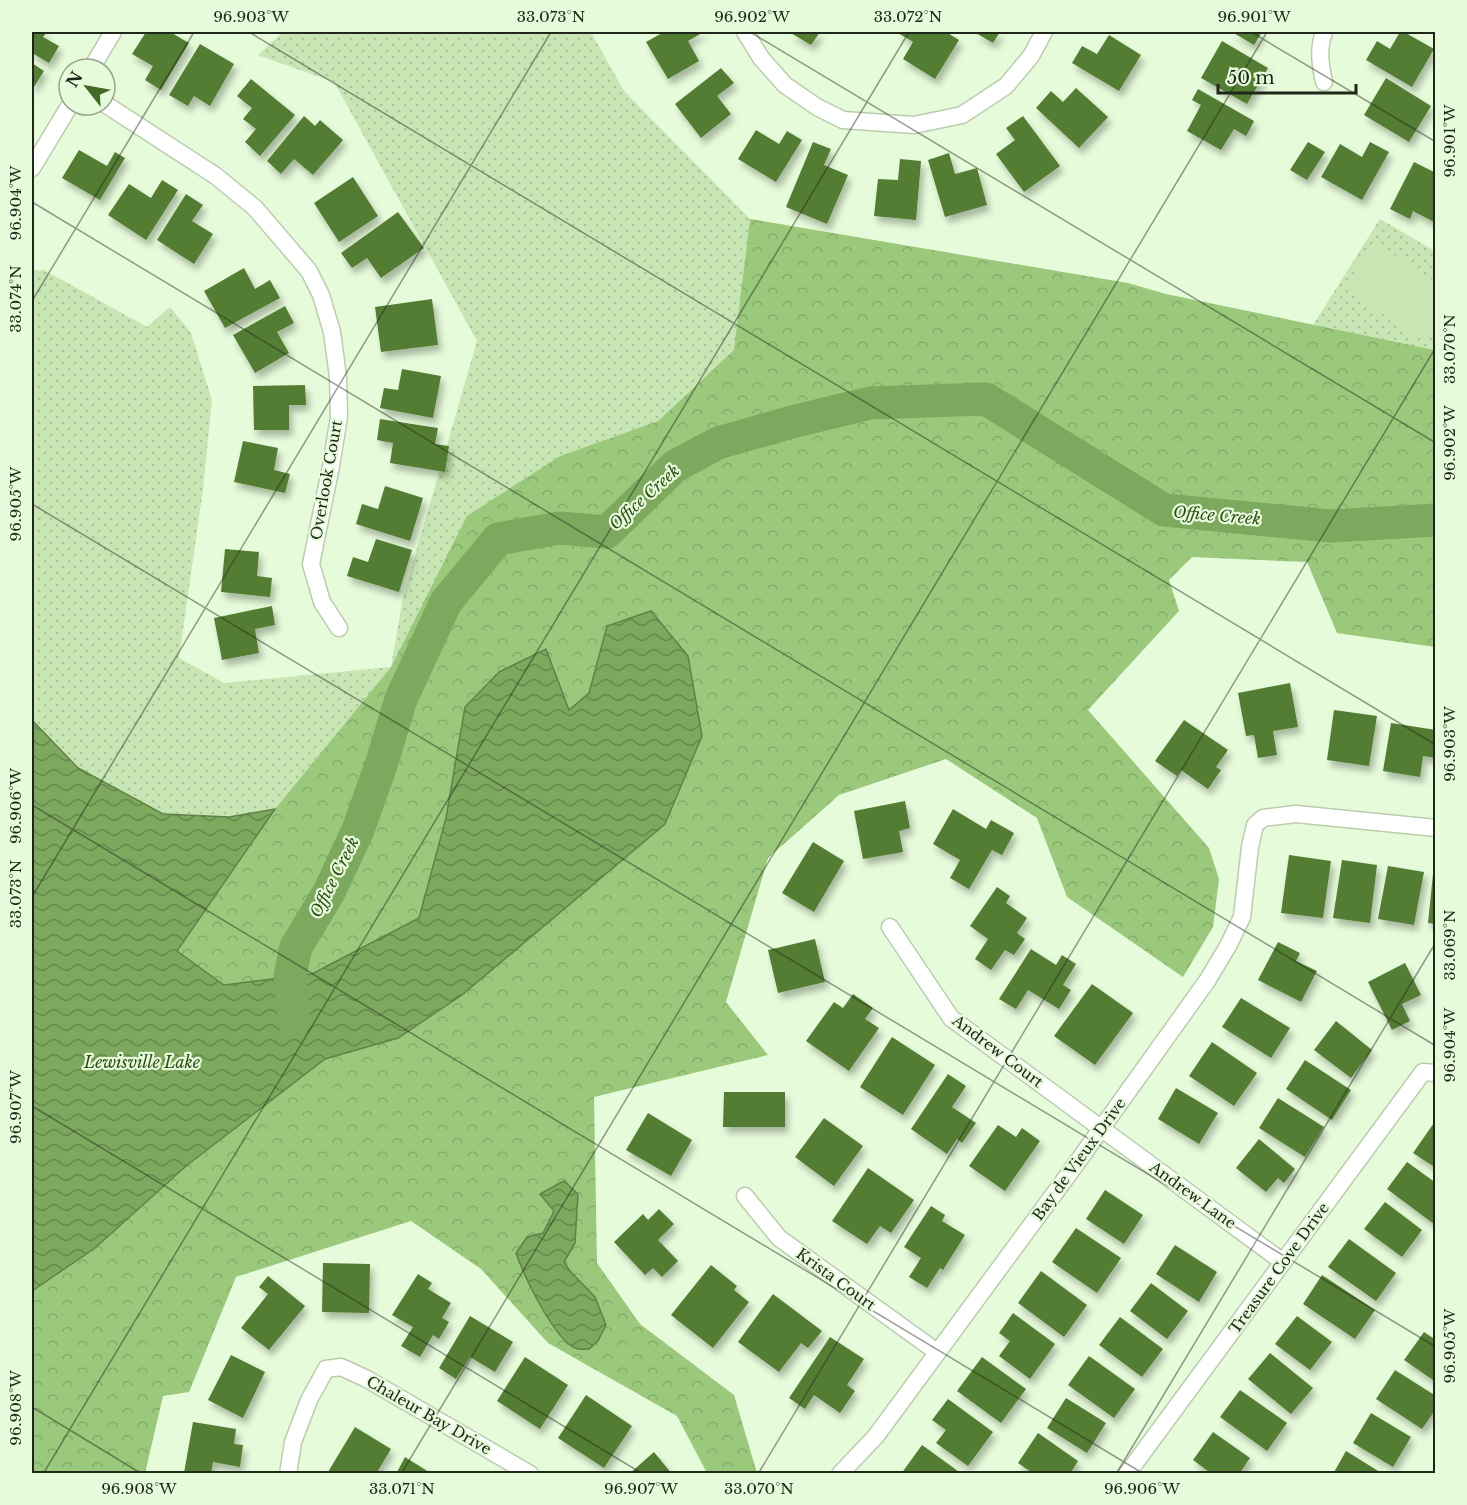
<svg xmlns="http://www.w3.org/2000/svg" width="1467" height="1505" font-family="'Libre Baskerville',serif">
<style>
.grass{fill:url(#grass-dots)}
.forest{fill:url(#forest-crowns)}
.pitch{fill:#c7e6b4}
.water{fill:url(#water-waves);stroke:#608249;stroke-width:1.5}
.lines{fill:none;stroke-linecap:round;stroke-linejoin:round}
.river{stroke:#7ca95d;stroke-width:33}
.building{fill:#527d31;filter:url(#shadow)}
.minor-casing{stroke:#bacdae;stroke-width:19}
.minor{stroke:#fff;stroke-width:16}
.ticks{fill:none;stroke:#1f261a;stroke-width:1.5;stroke-opacity:0.45}
.labels{text-anchor:middle;dominant-baseline:central;stroke-width:4.5;stroke-linejoin:round;paint-order:stroke}
.street-label{font-size:15px;fill:#1f261a;stroke:#e6fbda}
.water-label{font-size:16px;font-style:italic;fill:#2e4c16;stroke:#e6fbda}
.neatline{fill:none;stroke:#1f261a;stroke-width:2}
.ticks-label{font-size:15px;text-anchor:middle;fill:#1f261a}
</style>
<defs>
<pattern id="grass-dots" width="8" height="8" patternUnits="userSpaceOnUse" patternTransform="scale(1.5)"><rect width="8" height="8" fill="#c7e6b4"/><path d="M2 2h.1M6 6h.1" fill="none" stroke="#aac59a" stroke-width="1.8" stroke-linecap="round"/></pattern>
<pattern id="forest-crowns" width="20" height="18" patternUnits="userSpaceOnUse" patternTransform="scale(1.5)"><rect width="20" height="18" fill="#9ac97b"/><path d="M2 6a3 3 0 1 1 6 0M12 15a3 3 0 1 1 6 0" fill="none" stroke="#84ac6a"/></pattern>
<pattern id="water-waves" width="16" height="10" patternUnits="userSpaceOnUse" patternTransform="scale(1.5)"><rect width="16" height="10" fill="#7ca95d"/><path d="M0 5q4-4 8 0t8 0" fill="none" stroke="#65894c"/></pattern>
<filter id="shadow"><feDropShadow dx="3.5" dy="6" stdDeviation="3" flood-color="#0004"/></filter>
</defs>
<rect width="100%" height="100%" fill="#e6fbda"/>
<g class="grass">
<path d="M283,32H591L624,91L750,219L735,350L658,421L560,456L468,516L391,667L275,809L229,817L164,814L78,768L32,720V270H44L147,327L170,307L191,333L212,400L203,489L179,658L224,683L391,667L403,597L477,341L334,82L258,55Z"/>
<path d="M1380,219L1435,251V350L1313,325Z"/>
</g>
<path class="forest" d="M750,219L1128,283L1166,294L1435,350V647L1337,633L1307,562L1192,557L1169,580L1179,611L1088,710L1209,848L1219,879L1213,927L1183,977L1067,897L1037,818L946,759L839,795L768,858L726,1002L768,1055L594,1097L597,1263L640,1324L734,1395L757,1473H707L677,1416L548,1343L481,1269L411,1221L236,1277L189,1392L163,1396L146,1469L147,1473L32,1474V1291L95,1248L186,1166L325,1059L398,1038L462,995L567,906L607,626L589,693L446,818L419,919L312,974L224,985L177,951L275,809L391,667L467,516L560,456L658,421L734,350Z"/>
<path class="pitch" d="M1375,242L1435,282V330L1427,343L1344,288Z"/>
<g class="water">
<path d="M651,611L688,656L702,736L665,824L462,995L398,1038L325,1059L186,1166L95,1248L32,1291V720L78,768L163,814L229,817L275,809L177,951L224,985L312,974L419,918L446,818L465,707L499,672L546,649L569,710L589,693L607,626Z"/>
<path d="M564,1181L578,1194L575,1243L564,1262L570,1271L595,1297L606,1325L598,1341L589,1349C585,1349 579,1350 575,1348C554,1339 524,1276 516,1253L527,1237L543,1233L554,1211L540,1194Z"/>
</g>
<g class="lines">
<path class="river" d="M294,1021L290,976L296,947L329,892L358,830L381,765L401,699L446,602L498,539L559,528L607,532L675,466L718,443L792,422L870,403L986,399L1164,510L1331,526L1436,520"/>
</g>
<g class="building">
<path d="M32,32H47L43,37L59,46L49,63L32,53Z"/>
<path d="M146,32H170L189,43L161,90L145,80L153,66L132,54Z"/>
<path d="M664,32H704L688,41L699,61L668,79L646,42Z"/>
<path d="M789,32H820L811,45Z"/>
<path d="M899,32H946L959,40L935,79L903,59L913,42L898,33Z"/>
<path d="M974,32H1000L993,43Z"/>
<path d="M1232,32H1262L1254,45Z"/>
<path d="M1400,32H1404L1434,49L1412,87L1366,60L1377,41L1390,49Z"/>
<path d="M1109,35L1141,55L1119,91L1072,63L1082,46L1097,54Z"/>
<path d="M1222,41L1268,68L1247,104L1201,78Z"/>
<path d="M200,44L234,64L210,106L194,96L188,106L169,95Z"/>
<path d="M32,63L44,71L34,87L32,86Z"/>
<path d="M721,68L734,83L717,96L731,114L701,138L675,104Z"/>
<path d="M1386,78L1431,106L1409,142L1364,115Z"/>
<path d="M251,79L295,115L260,156L245,142L256,129L243,119L252,108L237,96Z"/>
<path d="M1076,88L1108,117L1079,148L1036,108L1051,91L1063,102Z"/>
<path d="M1198,89L1254,121L1246,136L1234,129L1221,150L1187,131L1201,105L1192,100Z"/>
<path d="M304,116L315,126L320,120L343,140L313,175L294,159L281,174L267,161Z"/>
<path d="M1023,116L1060,166L1024,192L996,154L1015,140L1006,128Z"/>
<path d="M756,130L779,144L787,131L802,140L776,182L738,159Z"/>
<path d="M813,142L831,149L824,165L848,175L827,224L786,207Z"/>
<path d="M1308,142L1325,152L1307,180L1290,170Z"/>
<path d="M1370,142L1389,152L1362,200L1321,177L1340,144L1362,157Z"/>
<path d="M79,150L107,166L115,152L125,158L100,200L62,178Z"/>
<path d="M949,153L955,174L977,168L987,205L945,217L928,160Z"/>
<path d="M900,159L921,161L916,220L874,216L878,179L898,180Z"/>
<path d="M1414,162L1436,173V223L1413,211L1410,219L1390,209Z"/>
<path d="M353,177L378,216L339,242L314,203Z"/>
<path d="M162,180L178,190L146,240L108,215L129,184L151,198Z"/>
<path d="M186,194L203,205L192,221L213,234L194,264L157,240Z"/>
<path d="M398,212L424,248L381,278L367,258L352,268L341,253Z"/>
<path d="M244,268L255,289L270,280L280,298L225,328L204,291Z"/>
<path d="M432,299L438,345L381,352L375,307Z"/>
<path d="M285,306L294,323L277,332L289,353L255,373L233,335Z"/>
<path d="M402,369L441,376L433,418L380,408L384,388L398,390Z"/>
<path d="M305,385L306,405H289V430H254L253,386Z"/>
<path d="M380,419L438,428L435,444L449,446L445,472L390,463L393,443L377,440Z"/>
<path d="M243,441L278,448L274,470L290,474L285,493L234,482Z"/>
<path d="M385,486L423,498L410,541L356,524L362,504L378,509Z"/>
<path d="M376,539L412,550L399,592L347,576L353,557L368,562Z"/>
<path d="M225,549L259,552L257,576L272,578L270,597L221,592Z"/>
<path d="M272,606L275,625L255,629L259,653L222,660L214,618Z"/>
<path d="M1290,683L1298,727L1273,731L1277,755L1258,758L1254,735L1246,736L1238,693Z"/>
<path d="M1334,710L1377,716L1369,766L1327,760Z"/>
<path d="M1184,720L1228,750L1216,767L1221,770L1208,789L1181,770L1177,776L1155,761Z"/>
<path d="M1391,723L1436,730V758L1423,756L1420,777L1383,771Z"/>
<path d="M905,801L910,828L899,831L903,852L863,859L854,811Z"/>
<path d="M953,809L986,829L991,820L1014,833L1002,855L992,850L969,889L950,878L960,860L933,844Z"/>
<path d="M813,842L844,861L814,912L782,893Z"/>
<path d="M1289,855L1331,861L1323,918L1281,913Z"/>
<path d="M1342,860L1377,865L1370,923L1333,918Z"/>
<path d="M1388,866L1424,872L1414,925L1378,919Z"/>
<path d="M1433,874L1436,875V924L1428,923Z"/>
<path d="M997,887L1010,896L1006,903L1027,918L1017,933L1025,939L1014,955L1005,950L991,970L975,959L988,939L970,926Z"/>
<path d="M815,939L825,982L778,993L768,950Z"/>
<path d="M1278,942L1300,953L1296,961L1317,971L1301,1002L1258,980Z"/>
<path d="M1031,949L1056,965L1062,955L1076,964L1063,985L1071,990L1059,1009L1028,990L1016,1009L999,999Z"/>
<path d="M1405,963L1421,995L1402,1004L1410,1021L1392,1030L1368,982Z"/>
<path d="M1092,984L1133,1013L1095,1065L1054,1036Z"/>
<path d="M853,994L873,1008L865,1019L879,1028L849,1071L806,1041L834,1002L843,1008Z"/>
<path d="M1241,998L1290,1028L1271,1058L1222,1027Z"/>
<path d="M1336,1021L1372,1050L1351,1078L1314,1050Z"/>
<path d="M892,1037L935,1065L903,1115L860,1087Z"/>
<path d="M1212,1042L1257,1073L1234,1106L1189,1076Z"/>
<path d="M1305,1060L1351,1090L1332,1120L1286,1089Z"/>
<path d="M948,1074L966,1086L952,1107L976,1123L962,1143L957,1139L947,1154L911,1129Z"/>
<path d="M1176,1088L1218,1113L1199,1144L1158,1119Z"/>
<path d="M724,1092H785V1127H723Z"/>
<path d="M1278,1098L1324,1127L1305,1157L1259,1128Z"/>
<path d="M648,1113L692,1140L671,1176L626,1150Z"/>
<path d="M824,1118L863,1146L834,1186L795,1157Z"/>
<path d="M1436,1120V1168L1413,1153Z"/>
<path d="M998,1125L1016,1137L1022,1128L1040,1141L1005,1191L969,1166Z"/>
<path d="M1259,1139L1295,1169L1284,1183L1278,1178L1266,1192L1236,1168Z"/>
<path d="M1407,1162L1436,1183V1222L1434,1224L1387,1189Z"/>
<path d="M868,1168L914,1200L891,1233L880,1226L867,1244L832,1221Z"/>
<path d="M1105,1190L1143,1215L1124,1244L1086,1219Z"/>
<path d="M1385,1202L1422,1230L1402,1257L1364,1229Z"/>
<path d="M931,1206L945,1215L942,1221L965,1235L943,1270L940,1268L927,1288L909,1277L921,1258L904,1247Z"/>
<path d="M659,1209L674,1224L658,1240L678,1261L662,1277L653,1268L645,1275L614,1242L643,1214L648,1220Z"/>
<path d="M1076,1228L1121,1258L1097,1293L1052,1262Z"/>
<path d="M1349,1239L1396,1273L1376,1301L1328,1267Z"/>
<path d="M1175,1245L1217,1272L1199,1302L1156,1274Z"/>
<path d="M323,1263L370,1264L369,1313L322,1312Z"/>
<path d="M711,1265L737,1286L734,1290L749,1302L713,1348L671,1315Z"/>
<path d="M1041,1271L1087,1305L1064,1337L1018,1303Z"/>
<path d="M418,1274L432,1283L428,1289L451,1303L442,1318L449,1322L439,1339L433,1335L420,1357L401,1346L413,1327L392,1315Z"/>
<path d="M1322,1275L1375,1310L1355,1339L1303,1304Z"/>
<path d="M268,1276L305,1306L269,1350L241,1328L268,1294L259,1287Z"/>
<path d="M1151,1283L1188,1311L1167,1339L1130,1311Z"/>
<path d="M773,1294L822,1331L808,1348L801,1343L779,1372L738,1342Z"/>
<path d="M1013,1313L1055,1344L1030,1379L999,1356L1010,1341L999,1333Z"/>
<path d="M470,1316L513,1342L495,1372L470,1357L456,1379L439,1368Z"/>
<path d="M1297,1316L1332,1342L1310,1370L1275,1344Z"/>
<path d="M1120,1317L1163,1349L1142,1377L1099,1345Z"/>
<path d="M1424,1332L1436,1340V1382L1404,1360Z"/>
<path d="M830,1337L864,1359L847,1385L855,1391L840,1413L814,1395L805,1409L789,1398Z"/>
<path d="M1270,1353L1313,1388L1291,1414L1248,1379Z"/>
<path d="M231,1355L265,1372L243,1418L208,1400Z"/>
<path d="M1089,1356L1135,1389L1114,1418L1068,1385Z"/>
<path d="M525,1357L568,1385L540,1429L497,1401Z"/>
<path d="M982,1357L1026,1389L1001,1423L957,1391Z"/>
<path d="M1395,1370L1436,1396V1409L1422,1429L1376,1399Z"/>
<path d="M1240,1390L1287,1423L1267,1451L1220,1417Z"/>
<path d="M586,1395L632,1426L604,1468L558,1438Z"/>
<path d="M1066,1398L1106,1423L1087,1453L1047,1428Z"/>
<path d="M948,1399L993,1432L968,1466L936,1443L946,1430L932,1420Z"/>
<path d="M1371,1413L1411,1437L1393,1467L1353,1443Z"/>
<path d="M193,1422L236,1429L234,1444L243,1445L240,1467L213,1462L211,1474L184,1473Z"/>
<path d="M355,1427L391,1449L376,1474H330L328,1472Z"/>
<path d="M1213,1432L1250,1458L1239,1474H1212L1193,1460Z"/>
<path d="M1038,1433L1078,1461L1070,1474H1034L1018,1463Z"/>
<path d="M922,1445L962,1474H901Z"/>
<path d="M1346,1451L1383,1474H1333Z"/>
<path d="M654,1452L672,1474H629Z"/>
<path d="M405,1457L432,1474H396Z"/>
</g>
<g class="lines">
<defs>
<g id="minor">
<path d="M745,32L761,58L785,85L817,107L843,120L914,125L962,115L1006,86L1031,56L1044,32"/>
<path d="M91,69L113,32"/>
<path d="M1324,82C1320,64 1318,49 1324,32"/>
<path d="M105,104L216,176L255,208L309,271L321,295L332,332L338,377L339,417L331,466L311,564L322,602L339,628"/>
<path d="M32,168L70,105"/>
<path d="M890,927L951,1018L1283,1262"/>
<path d="M745,1196L779,1238L937,1352"/>
<path d="M288,1474L293,1442L309,1400L326,1369L341,1367L367,1379L530,1474"/>
<path d="M840,1474L876,1436L1071,1171L1207,981L1228,946L1242,917L1250,847L1255,825L1263,818L1296,814L1436,828"/>
<path d="M1127,1474L1423,1072L1436,1073"/>
</g>
</defs>
<use href="#minor" class="minor-casing"/>
<use href="#minor" class="minor"/>
</g>
<path class="ticks" d="M249,32L1436,745M750,32L1436,443M1251,32L1436,142M32,202L1436,1046M32,301L194,32M32,504L1436,1347M32,805L1144,1474M32,897L551,32M32,1106L643,1474M32,1407L142,1474M43,1474L909,32M401,1474L1267,32M758,1474L1436,347M1116,1474L1436,942"/>
<g class="labels">
<g class="street-label">
<text transform="translate(326 480) rotate(-80)">Overlook Court</text>
<text transform="translate(998 1051) rotate(37)">Andrew Court</text>
<text transform="translate(1079 1159) rotate(-54)">Bay de Vieux Drive</text>
<text transform="translate(1193 1195) rotate(36)">Andrew Lane</text>
<text transform="translate(1279 1268) rotate(-54)">Treasure Cove Drive</text>
<text transform="translate(836 1279) rotate(36)">Krista Court</text>
<text transform="translate(429 1415) rotate(30)">Chaleur Bay Drive</text>
</g>
<g class="water-label">
<text transform="translate(644 497) rotate(-42)">Office Creek</text>
<text transform="translate(1217 515) rotate(5)">Office Creek</text>
<text transform="translate(334 877) rotate(-63)">Office Creek</text>
<text x="142" y="1062">Lewisville Lake</text>
</g>
</g>
<rect width="1467" height="1505" fill="none" stroke="#e6fbda" stroke-width="66"/>
<g transform="translate(87 87) rotate(301)"><circle r="28" fill="#e6fbda" stroke="#96a68d" stroke-width="1.5"/>
<path d="M0-4.5L10 22L0 15L-10 22Z" fill="#446b25"/>
<text y="-9" font-size="16" font-weight="bold" text-anchor="middle" fill="#1f261a">N</text>
</g>
<path d="M1218 84v9h138v-9" fill="none" stroke="#1f261a" stroke-width="3"/>
<text x="1227" y="84" font-size="18" fill="#1f261a" stroke="#e6fbda" stroke-width="4.5" paint-order="stroke">50 m</text>
<rect x="33" y="33" width="1401" height="1439" class="neatline"/>
<g class="ticks-label">
<text x="251" y="22">96.903°W</text>
<text x="551" y="22">33.073°N</text>
<text x="752" y="22">96.902°W</text>
<text x="908" y="22">33.072°N</text>
<text x="1254" y="22">96.901°W</text>
<text transform="translate(1450 141) rotate(-90)" y="5">96.901°W</text>
<text transform="translate(16 203) rotate(-90)" y="5">96.904°W</text>
<text transform="translate(16 299) rotate(-90)" y="5">33.074°N</text>
<text transform="translate(1450 349) rotate(-90)" y="5">33.070°N</text>
<text transform="translate(1450 443) rotate(-90)" y="5">96.902°W</text>
<text transform="translate(16 504) rotate(-90)" y="5">96.905°W</text>
<text transform="translate(1450 744) rotate(-90)" y="5">96.903°W</text>
<text transform="translate(16 806) rotate(-90)" y="5">96.906°W</text>
<text transform="translate(16 894) rotate(-90)" y="5">33.073°N</text>
<text transform="translate(1450 945) rotate(-90)" y="5">33.069°N</text>
<text transform="translate(1450 1045) rotate(-90)" y="5">96.904°W</text>
<text transform="translate(16 1107) rotate(-90)" y="5">96.907°W</text>
<text transform="translate(1450 1346) rotate(-90)" y="5">96.905°W</text>
<text transform="translate(16 1408) rotate(-90)" y="5">96.908°W</text>
<text x="139" y="1494">96.908°W</text>
<text x="402" y="1494">33.071°N</text>
<text x="641" y="1494">96.907°W</text>
<text x="759" y="1494">33.070°N</text>
<text x="1142" y="1494">96.906°W</text>
</g>
</svg>
